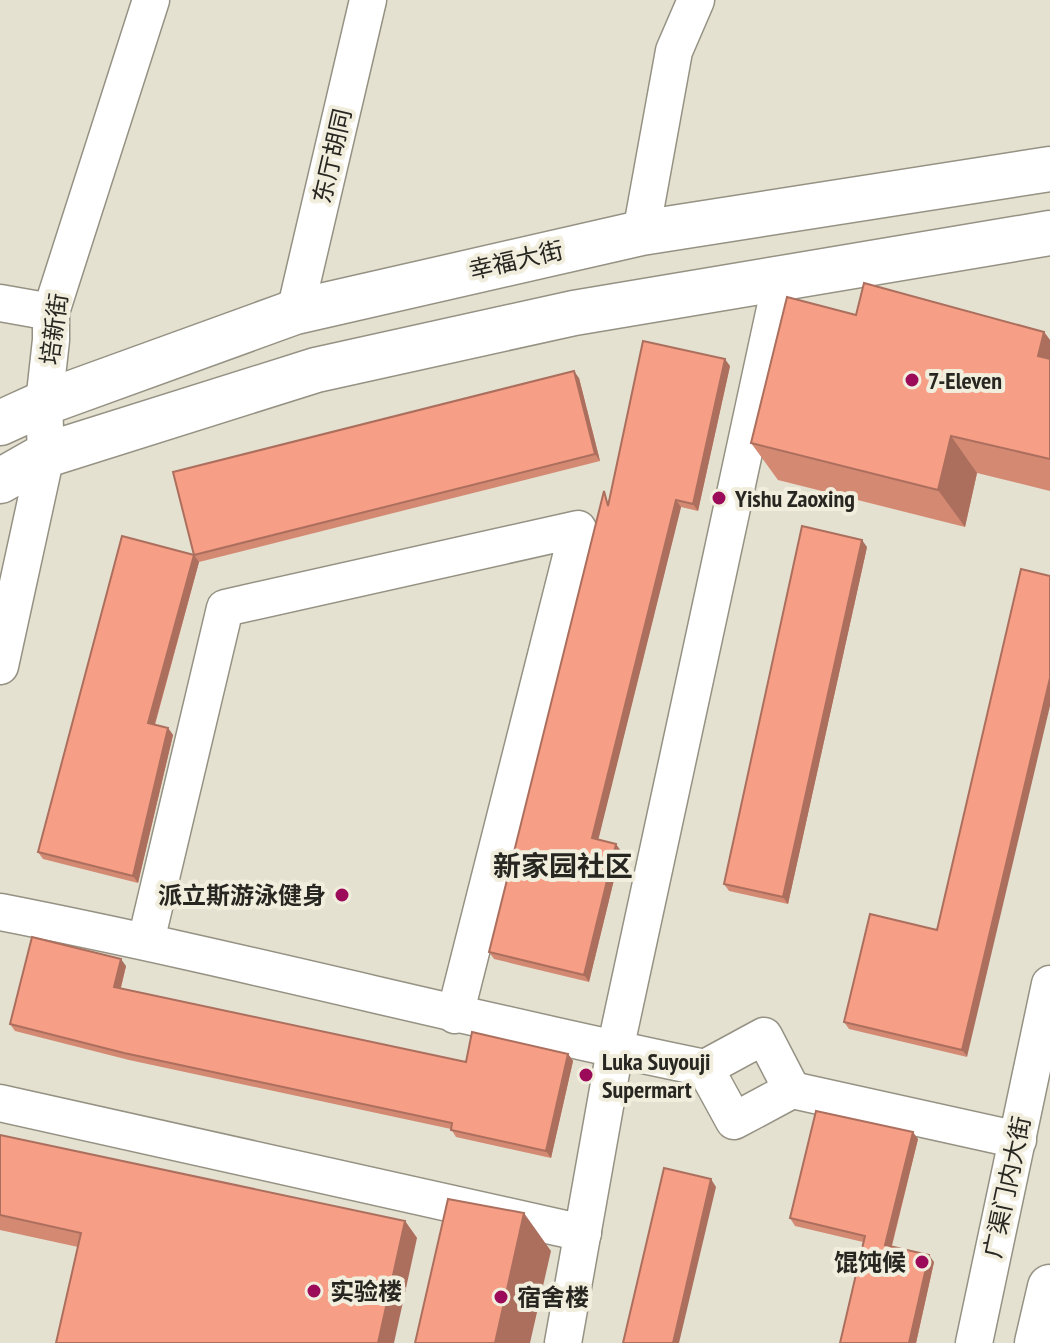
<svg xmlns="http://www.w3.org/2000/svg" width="1050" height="1343" font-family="'PT Sans Narrow','Noto Sans SC',sans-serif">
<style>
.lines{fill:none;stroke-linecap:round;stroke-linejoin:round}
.minor-casing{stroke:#959284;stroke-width:39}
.major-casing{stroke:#959284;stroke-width:47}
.minor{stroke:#fff;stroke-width:36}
.major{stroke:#fff;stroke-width:44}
.wall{fill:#d48973}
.shaded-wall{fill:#ac6f5e}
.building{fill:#f69f86;stroke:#ac6f5e;stroke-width:2}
.poi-dot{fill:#9c0b5a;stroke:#f1eede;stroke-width:3}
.labels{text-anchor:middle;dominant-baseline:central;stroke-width:8;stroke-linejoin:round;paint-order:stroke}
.street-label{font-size:24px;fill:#272620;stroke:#f1eede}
.poi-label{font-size:24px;font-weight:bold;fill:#272620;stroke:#f1eede;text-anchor:start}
.quarter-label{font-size:28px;font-weight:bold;fill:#272620;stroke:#f1eede}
</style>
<rect width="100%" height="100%" fill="#e4e1d1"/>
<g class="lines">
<defs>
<g id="minor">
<path d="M641,233L674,51L696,0"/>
<path d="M0,303L51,312"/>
<path d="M295,312L368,0"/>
<path d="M0,666L46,455L44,403L51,340V312L151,0"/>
<path d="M0,912C236,958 469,1020 705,1068"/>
<path d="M146,941L225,608L578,529L455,1015"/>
<path d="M764,1036L792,1090L734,1121L705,1068Z"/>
<path d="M792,1090L1018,1140"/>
<path d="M0,1103L583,1233"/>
<path d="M563,1343L615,1050L782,276"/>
<path d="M974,1343L1050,984"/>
</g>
<g id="major">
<path d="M0,423L44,403L295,312L641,233L1050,169"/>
<path d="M0,481L46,455L316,370L574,313L1050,233"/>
<path d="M1037,1343L1050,1287"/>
</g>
</defs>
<use href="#minor" class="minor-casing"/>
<use href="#major" class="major-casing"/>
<use href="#minor" class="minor"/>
<use href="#major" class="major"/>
</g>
<g class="wall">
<path d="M856,315L1044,332L1050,340V491L977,473L965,527L778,480L751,443Z"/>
<path d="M730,366L698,511L681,507L598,839L621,851L589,982L494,959L489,952L609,499Z"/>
<path d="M579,378L600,461L199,562L155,725L168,728L173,735L138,883L43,859L38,852L194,555Z"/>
<path d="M867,547L788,904L729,891L724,884Z"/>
<path d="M870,914L967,1057L849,1029L844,1022Z"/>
<path d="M126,966L121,988L466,1062L568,1054L573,1061L551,1158L456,1137L451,1129L129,1060L15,1031L10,1024Z"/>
<path d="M0,1135L405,1221L417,1238L78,1247L0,1230Z"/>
<path d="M918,1139L892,1246L934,1262L916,1343H840L863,1242L795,1226L790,1218Z"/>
</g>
<g class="shaded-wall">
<path d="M1044,332L1050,340V372L1038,356Z"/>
<path d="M725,359L730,366L698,511L693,504Z"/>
<path d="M574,371L579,378L600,461L595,454Z"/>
<path d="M951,436L977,473L965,527L938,490Z"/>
<path d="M676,500L681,507L597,845L592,838Z"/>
<path d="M862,540L867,547L788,904L783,897Z"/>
<path d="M194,555L199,562L153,730L148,723Z"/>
<path d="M1050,678V706L967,1057L962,1050Z"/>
<path d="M168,728L173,735L138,883L133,876Z"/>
<path d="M616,844L621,851L589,982L584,975Z"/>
<path d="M121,959L126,966L119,994L114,987Z"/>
<path d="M568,1054L573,1061L551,1158L546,1151Z"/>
<path d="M913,1132L918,1139L890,1252L885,1245Z"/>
<path d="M711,1179L716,1187L679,1343H673Z"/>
<path d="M524,1213L551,1251L530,1343H495Z"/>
<path d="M405,1221L417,1238L394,1343H378Z"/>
<path d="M929,1255L934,1262L916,1343H909Z"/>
</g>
<g class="building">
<path d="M864,283L1044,332L1038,356L1050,359V459L951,436L938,490L751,443L787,297L856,315Z"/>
<path d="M643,341L725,359L693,504L676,500L592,838L616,844L584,975L489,952L604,491L608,506Z"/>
<path d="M574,371L595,454L194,555L173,472Z"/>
<path d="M802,526L862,540L783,897L724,884Z"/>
<path d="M122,536L194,555L148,723L168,728L133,876L38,852Z"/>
<path d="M1021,569L1050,576V678L962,1050L844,1022L870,914L937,930Z"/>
<path d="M32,937L121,959L114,987L466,1062L472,1032L568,1054L546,1151L451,1130L452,1123L124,1053L10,1024Z"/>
<path d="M816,1111L913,1132L885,1245L929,1255L909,1343H840L865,1236L790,1218Z"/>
<path d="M0,1135L405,1221L378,1343H56L81,1233L0,1215Z"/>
<path d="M664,1168L711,1179L673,1343H623Z"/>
<path d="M448,1199L524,1213L495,1343H415Z"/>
</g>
<g class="poi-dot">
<circle cx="912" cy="380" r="8"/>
<circle cx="719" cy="498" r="8"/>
<circle cx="342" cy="895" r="8"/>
<circle cx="586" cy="1075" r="8"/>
<circle cx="922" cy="1262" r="8"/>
<circle cx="314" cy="1291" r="8"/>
<circle cx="501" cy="1297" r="8"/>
</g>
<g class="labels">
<g class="street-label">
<text transform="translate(332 156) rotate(-77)">东厅胡同</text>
<text transform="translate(516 260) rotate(-13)">幸福大街</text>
<text transform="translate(54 329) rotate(-82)">培新街</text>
<text transform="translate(1007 1187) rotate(-78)">广渠门内大街</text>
</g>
<g class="poi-label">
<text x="928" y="380">7-Eleven</text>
<text x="735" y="498">Yishu Zaoxing</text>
<text x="326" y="895" text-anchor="end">派立斯游泳健身</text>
<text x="602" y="1061">Luka Suyouji<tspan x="602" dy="28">Supermart</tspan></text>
<text x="906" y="1262" text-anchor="end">馄饨候</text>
<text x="330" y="1291">实验楼</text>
<text x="517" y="1297">宿舍楼</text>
</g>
<g class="quarter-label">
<text x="563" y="865">新家园社区</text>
</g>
</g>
</svg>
